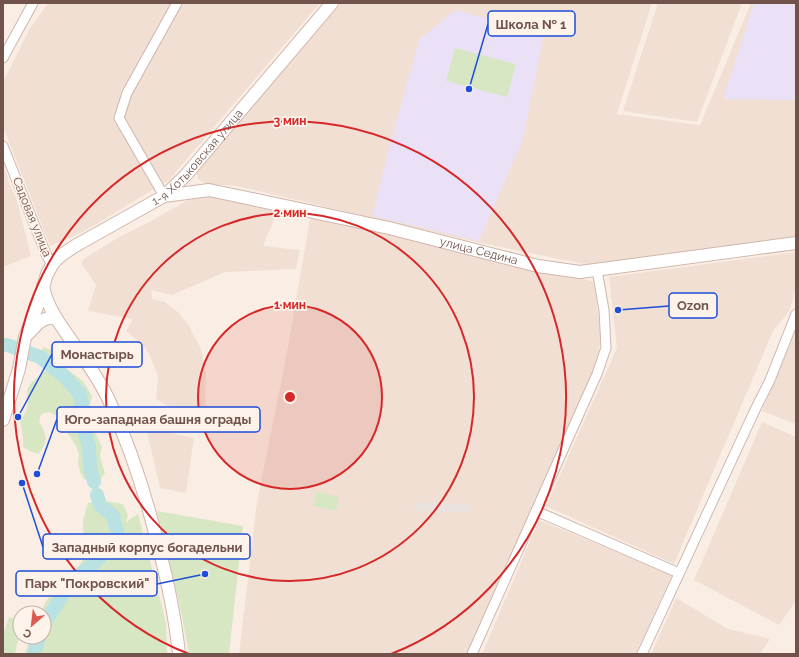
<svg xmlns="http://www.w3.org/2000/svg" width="799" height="657" font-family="Raleway,sans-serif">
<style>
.residential{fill:#f1dfd3}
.industrial{fill:#eae2de}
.education{fill:#ebe1f7}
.green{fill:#d7e7c4}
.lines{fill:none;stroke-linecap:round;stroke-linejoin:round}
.river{stroke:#bae2e2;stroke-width:14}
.street-casing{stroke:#cdb7af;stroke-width:11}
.secondary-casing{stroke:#d0b6ac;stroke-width:14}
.street{stroke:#fff;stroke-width:9}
.secondary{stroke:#fff;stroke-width:12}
.ring{fill:none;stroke:#d62828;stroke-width:2}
.labels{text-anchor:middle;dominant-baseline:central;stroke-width:3.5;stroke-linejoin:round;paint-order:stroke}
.street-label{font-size:12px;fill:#71534c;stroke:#fef3ea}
.centre{fill:#d62828;stroke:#fef3ea;stroke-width:2}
.ring-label{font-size:12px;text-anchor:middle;font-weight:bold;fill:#d62828;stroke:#fef3ea;stroke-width:3.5;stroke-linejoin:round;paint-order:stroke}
.leader{fill:none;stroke:#1d4ed8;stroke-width:1.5}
.callout-dot{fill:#1d4ed8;stroke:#fef3ea;stroke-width:1.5}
.callout{fill:#fef3ea;stroke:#1d4ed8;stroke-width:1.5}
.callout-label{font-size:13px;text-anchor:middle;font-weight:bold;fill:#71534c}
</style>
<rect width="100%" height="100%" fill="#faeee4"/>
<g class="residential">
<path d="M48,3H320L169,180L83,232L50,246L3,127V82L29,30Z"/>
<path d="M341,3H652L617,114L700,125L751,3H796V239L593,266L481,243L237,186L206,184L201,181L198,179L196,171L260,96Z"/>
<path d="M658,3H742L697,122L623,111Z"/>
<path d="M3,162L10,185L16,197L31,256L3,267Z"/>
<path d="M214,196L278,210L263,246L300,250L296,269L225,272L172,295L151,290L152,299L165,302L178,312L189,326L201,349L206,373L205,412L166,405L156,399L158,376L149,353L141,343L126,331L133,319L88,311L96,285L81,263L85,258L119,237L153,220L184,202L198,197Z"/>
<path d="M311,213L538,271L583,279L591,281L594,283L601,334L599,354L589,382L469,654H239L257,502L286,358Z"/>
<path d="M796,252V288L790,310L773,331L674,564L546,506L617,348L609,277Z"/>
<path d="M796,330V424L762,411Z"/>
<path d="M762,422L796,437V601L779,625L694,580Z"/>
<path d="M146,428L194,438L186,493L160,488Z"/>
<path d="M539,520L672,575L636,654H482Z"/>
<path d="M676,598L728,629L770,639L760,654H651Z"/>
</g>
<path class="industrial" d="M417,502L471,504L469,512L414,511Z"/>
<g class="education">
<path d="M754,3H786L796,6V100L723,99Z"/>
<path d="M455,10L544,33L523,139L479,241L372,216L389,148L419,40Z"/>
</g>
<g class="green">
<path d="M455,48L516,64L507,97L446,81Z"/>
<path d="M43,347L51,350L58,355L68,370L83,381L92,396L88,413L90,422L102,447L100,456L102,464L105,473L100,480L92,481L84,479L80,472L78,463L79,454L76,446L67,432L62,422L57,416L49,412L41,414L39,422C47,435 49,442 38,454L30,451L23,447V438L20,421C23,417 26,412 27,407C29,401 26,394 28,388C31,381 40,376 46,370L41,352Z"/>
<path d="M316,491L339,497L336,511L313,506Z"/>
<path d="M106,501L123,504L128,515L126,522L138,514L166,623L167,654H25L30,637H44V613H41L46,601L52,594L60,579L75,570L81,563L84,555L85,538L83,529V521L88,503Z"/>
<path d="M157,511L243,526L229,654H189L180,606Z"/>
<path d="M9,617L19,620L20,621V636L17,644L15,654H3V635Z"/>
</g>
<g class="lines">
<g class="river">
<path d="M3,345H7L40,357L64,376L80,394L82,403L79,411L89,447L90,467L94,482"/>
<path d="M44,623L56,606L66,589L73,581L91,566L106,551L118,536L113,516L100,505L97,495"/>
<path d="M34,654L39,637"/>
</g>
<defs>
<g id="street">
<path d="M3,58L33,3"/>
<path d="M3,146L46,254L52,265"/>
<path d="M164,196L119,118L127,93L177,3"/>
<path d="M536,511L679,573"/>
<path d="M472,654L597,374L606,348L604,310L597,270"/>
<path d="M642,654L754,412L770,380L796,314"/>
</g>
<g id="secondary">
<path id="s1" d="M164,196L209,190L389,228L538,266L580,272L796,243"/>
<path d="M43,286C47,311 69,336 83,357C92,370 101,384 108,398C129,444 145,492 157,541C167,578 175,616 179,654"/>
<path d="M29,333C37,324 44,315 57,319"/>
<path id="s2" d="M3,420L19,369L25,337L37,307L47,274L52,265L56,260L63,254L75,246L164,196L186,175L332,3"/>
</g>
</defs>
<use href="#street" class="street-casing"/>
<use href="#secondary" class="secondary-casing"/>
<use href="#street" class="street"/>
<use href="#secondary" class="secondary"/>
</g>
<circle cx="290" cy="397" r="92" fill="#d62828" fill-opacity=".12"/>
<g class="ring">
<circle cx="290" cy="397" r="92"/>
<circle cx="290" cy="397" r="184"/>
<path d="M189 654A276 276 0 1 1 391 654"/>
</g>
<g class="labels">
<g class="street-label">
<text stroke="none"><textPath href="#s2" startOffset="346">1-я Хотьковская улица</textPath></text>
<text transform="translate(32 217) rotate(68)">Садовая улица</text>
<text stroke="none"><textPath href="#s1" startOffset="322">улица Седина</textPath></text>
</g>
</g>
<circle cx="290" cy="397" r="6" class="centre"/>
<g class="ring-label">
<text x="290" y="125">3 мин</text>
<text x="290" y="217">2 мин</text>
<text x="290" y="309">1 мин</text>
</g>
<path class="leader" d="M469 89L488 24M618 310L669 306M18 417L52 354M37 474L57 419M22 483L43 547M205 574L157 584"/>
<g class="callout-dot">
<circle cx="469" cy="89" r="4"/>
<circle cx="618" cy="310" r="4"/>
<circle cx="18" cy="417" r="4"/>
<circle cx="37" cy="474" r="4"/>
<circle cx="22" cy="483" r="4"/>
<circle cx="205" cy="574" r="4"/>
</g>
<g class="callout">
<rect x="488" y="11" width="87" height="25" rx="4"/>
<rect x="669" y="293" width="48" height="25" rx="4"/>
<rect x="52" y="342" width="90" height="25" rx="4"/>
<rect x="57" y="407" width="203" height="25" rx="4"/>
<rect x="43" y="534" width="207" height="25" rx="4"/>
<rect x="16" y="571" width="141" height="25" rx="4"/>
</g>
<g class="callout-label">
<text x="531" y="29">Школа № 1</text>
<text x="693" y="310">Ozon</text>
<text x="97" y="359">Монастырь</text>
<text x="158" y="424">Юго-западная башня ограды</text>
<text x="147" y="552">Западный корпус богадельни</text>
<text x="87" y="588">Парк "Покровский"</text>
</g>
<rect width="799" height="657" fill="none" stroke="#71534c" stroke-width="8"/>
<g transform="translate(32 625) rotate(208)"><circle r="19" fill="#fef3ea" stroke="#c6b3ab"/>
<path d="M0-3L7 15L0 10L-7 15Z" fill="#db5b52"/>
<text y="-6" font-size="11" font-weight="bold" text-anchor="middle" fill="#71534c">С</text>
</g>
</svg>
